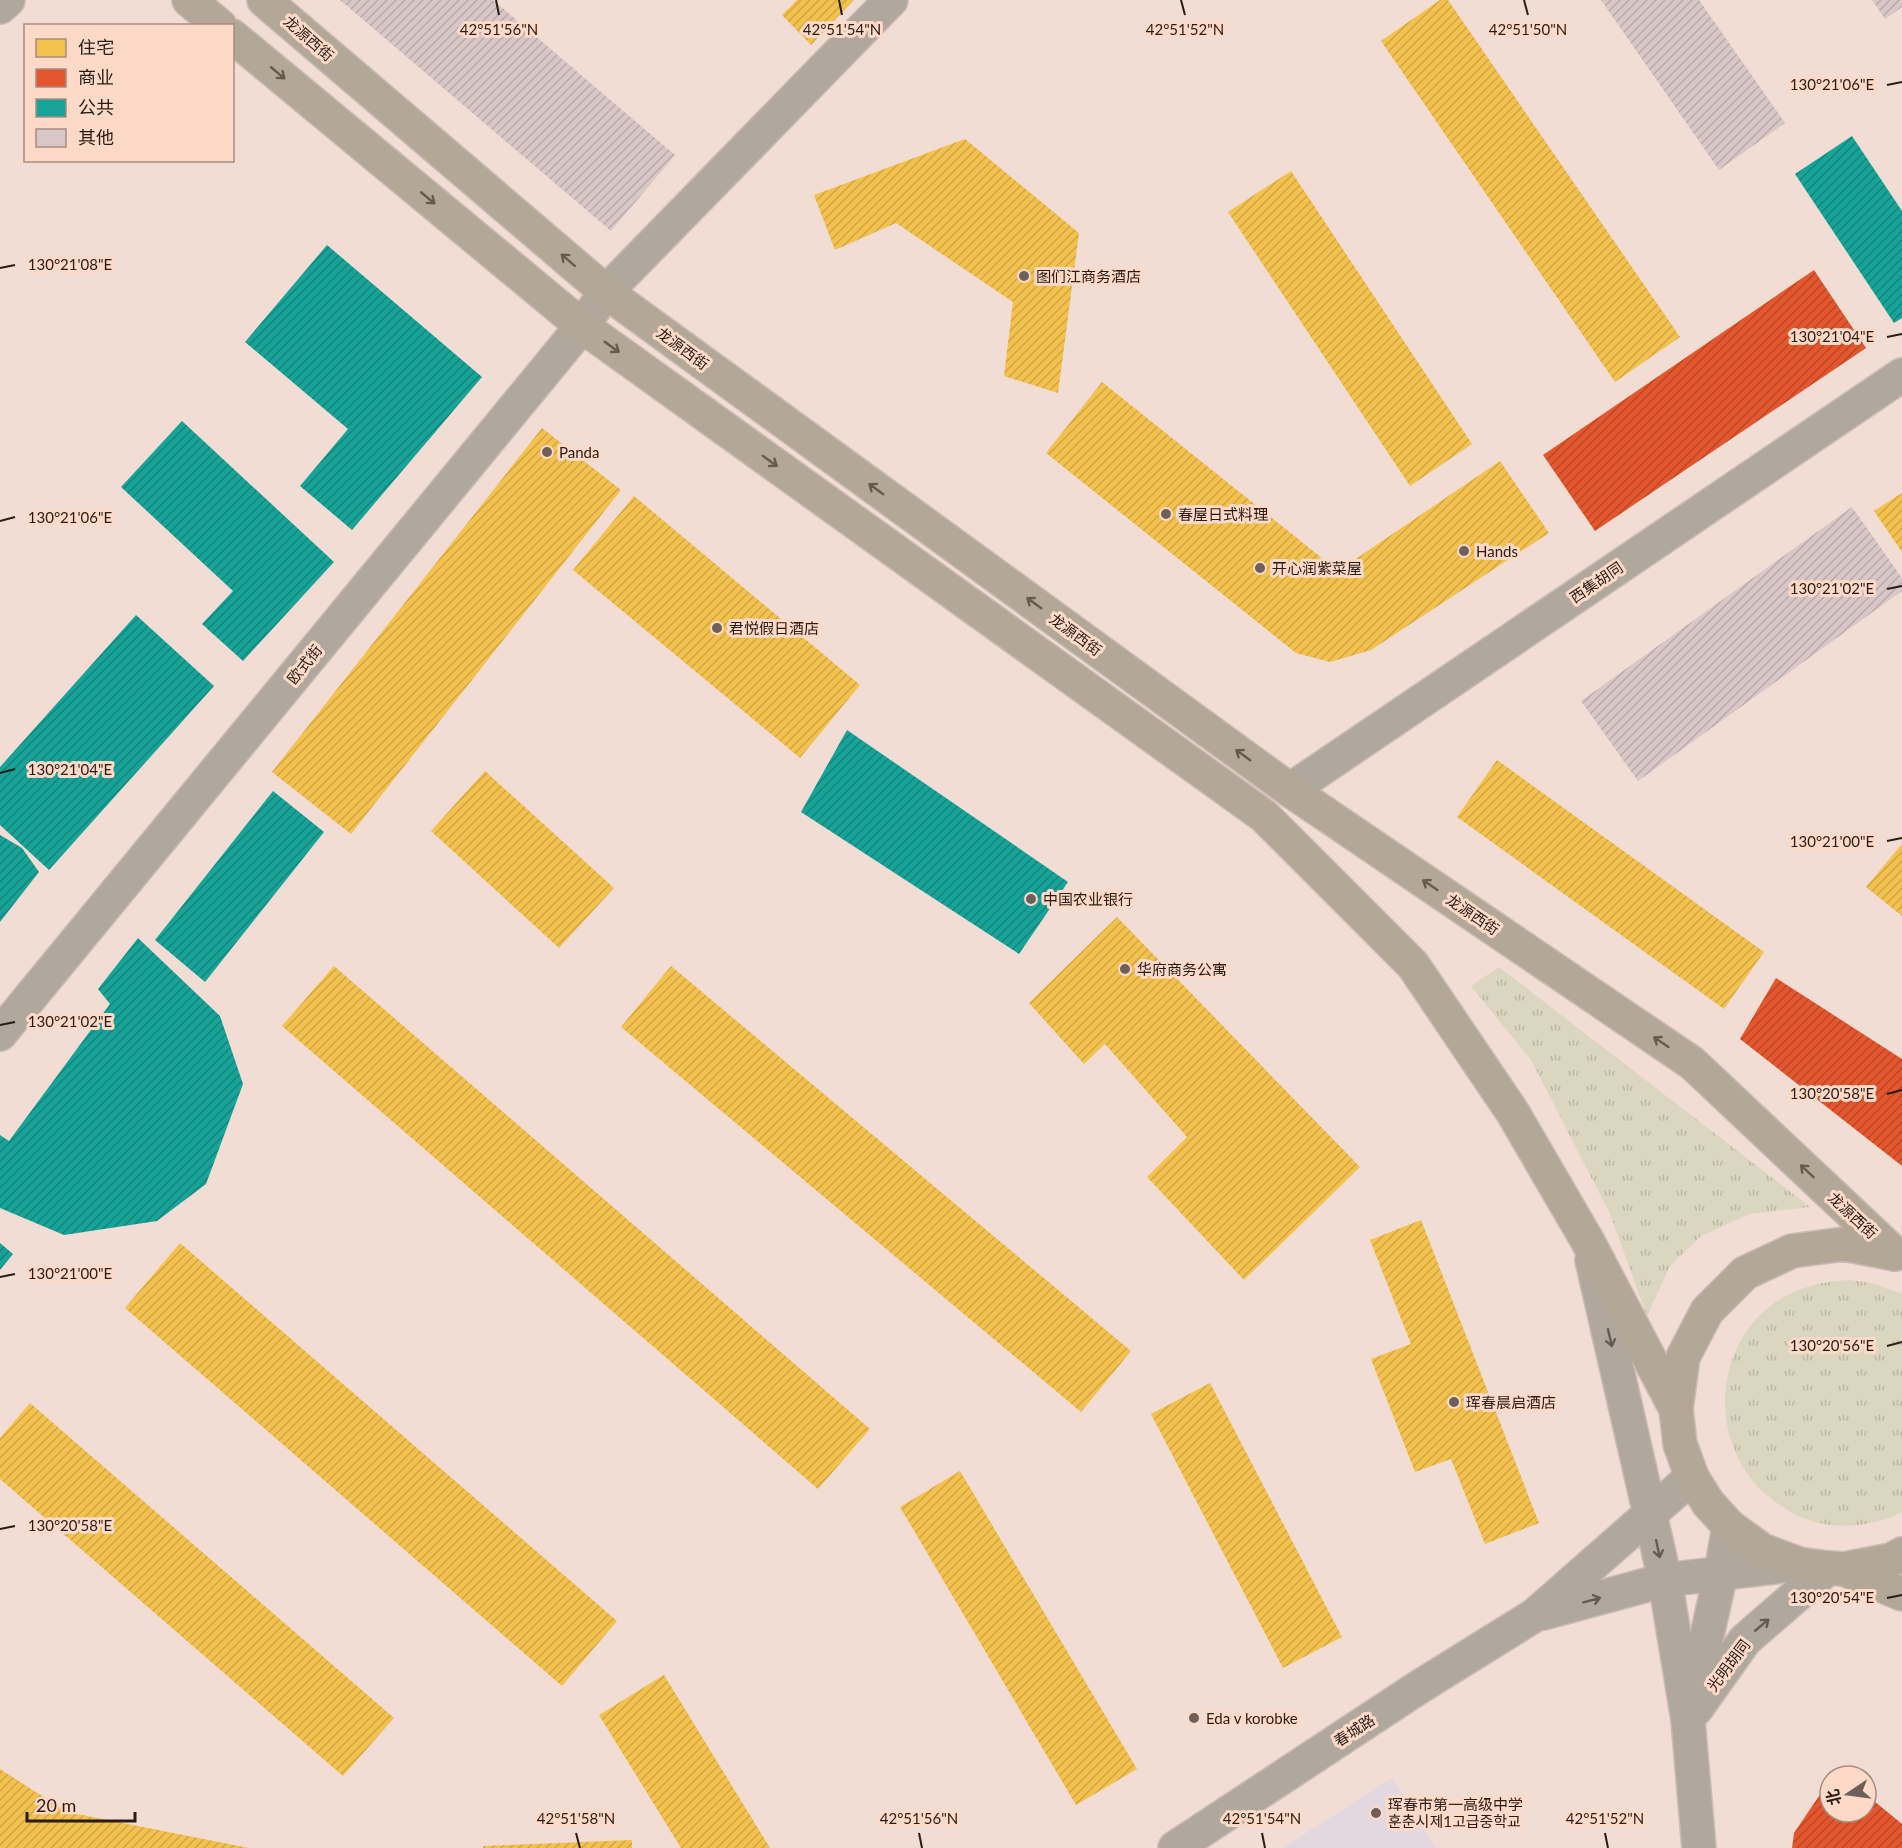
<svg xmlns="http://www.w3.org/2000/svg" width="1902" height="1848" font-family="Lato,'Noto Sans SC','Noto Sans KR',sans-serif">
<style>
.education{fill:#e4d8e0}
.grass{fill:url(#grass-tufts)}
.homes{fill:url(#homes-hatch)}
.shops{fill:url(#shops-hatch)}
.public{fill:url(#public-hatch)}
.building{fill:url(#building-hatch)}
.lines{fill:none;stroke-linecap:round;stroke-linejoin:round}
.minor-casing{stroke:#cabbb4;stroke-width:36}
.tertiary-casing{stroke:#cabbb4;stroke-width:36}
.secondary-casing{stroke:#cabbb4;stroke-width:36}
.minor{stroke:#b1a89d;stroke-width:33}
.tertiary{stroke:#b1a89d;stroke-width:33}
.secondary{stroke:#b3a798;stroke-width:33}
.oneway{stroke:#675b50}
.oneway2{stroke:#665b52}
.ticks{fill:none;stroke:#281c15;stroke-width:2}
.poi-dot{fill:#6e6058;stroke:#fdd9c8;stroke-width:2}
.labels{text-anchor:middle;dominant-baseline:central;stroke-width:6;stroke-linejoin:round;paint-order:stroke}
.street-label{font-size:15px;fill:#281c15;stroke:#fdd9c8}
.poi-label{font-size:15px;fill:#281c15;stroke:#fdd9c8;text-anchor:start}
.ticks-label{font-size:15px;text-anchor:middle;fill:#281c15;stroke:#fdd9c8;stroke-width:6;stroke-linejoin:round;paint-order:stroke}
</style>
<defs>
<pattern id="grass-tufts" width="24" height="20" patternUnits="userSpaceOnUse" patternTransform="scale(1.5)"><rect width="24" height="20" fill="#dbd6c0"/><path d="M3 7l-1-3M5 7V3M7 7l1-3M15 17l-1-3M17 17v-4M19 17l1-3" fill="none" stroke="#bcb7a4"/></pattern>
<pattern id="homes-hatch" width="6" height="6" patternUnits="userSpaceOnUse" patternTransform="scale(1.5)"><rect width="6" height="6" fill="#f2c14e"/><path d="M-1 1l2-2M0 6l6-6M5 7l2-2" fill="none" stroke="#d0a543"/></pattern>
<pattern id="shops-hatch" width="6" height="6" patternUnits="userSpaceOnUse" patternTransform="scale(1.5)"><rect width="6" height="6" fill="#e4572e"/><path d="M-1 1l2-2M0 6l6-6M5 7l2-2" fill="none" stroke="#b94726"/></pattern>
<pattern id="public-hatch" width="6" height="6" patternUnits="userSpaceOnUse" patternTransform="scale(1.5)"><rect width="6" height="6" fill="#17a398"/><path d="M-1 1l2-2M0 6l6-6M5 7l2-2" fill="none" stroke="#15847b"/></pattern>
<pattern id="building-hatch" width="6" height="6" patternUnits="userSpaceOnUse" patternTransform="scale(1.5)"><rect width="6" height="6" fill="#d9c6c7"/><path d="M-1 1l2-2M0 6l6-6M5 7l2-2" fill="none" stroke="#baaaaa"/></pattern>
</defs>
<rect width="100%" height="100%" fill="#f1ddd4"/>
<path class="education" d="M1392,1778L1436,1848H1283Z"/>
<g class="grass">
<path d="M1499,967L1810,1207L1749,1214L1701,1236L1670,1266L1647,1316L1610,1214L1531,1060L1471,986Z"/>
<path d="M1849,1280L1872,1283L1902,1294V1512C1880,1524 1855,1527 1831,1525C1808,1522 1787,1512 1769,1497C1699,1439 1714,1319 1804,1288C1818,1283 1833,1281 1849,1280Z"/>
</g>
<g class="homes">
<path d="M797,0H854L811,45L782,15Z"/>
<path d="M1440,0H1448L1680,337L1615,382L1381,41Z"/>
<path d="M965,139L1079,233L1058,393L1004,376L1013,302L896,223L835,250L814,195Z"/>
<path d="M1291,171L1472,444L1410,486L1228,212Z"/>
<path d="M1102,382L1338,571L1500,461L1549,533L1371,650L1330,662L1296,653L1046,453Z"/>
<path d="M542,428L621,490L351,834L272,772Z"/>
<path d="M1902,493V552L1874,511Z"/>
<path d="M634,496L860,685L800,758L573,570Z"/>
<path d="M1497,760L1764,952L1724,1009L1457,817Z"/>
<path d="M485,771L614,888L559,948L431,831Z"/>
<path d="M1902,844V916L1866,887Z"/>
<path d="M1117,917L1360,1167L1244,1280L1147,1177L1187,1137L1105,1044L1084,1064L1029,1003Z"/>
<path d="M334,966L870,1429L818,1489L282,1026Z"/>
<path d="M671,966L1131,1351L1081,1412L621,1027Z"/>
<path d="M1421,1220L1539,1523L1485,1544L1451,1459L1415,1472L1371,1359L1411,1344L1370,1240Z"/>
<path d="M180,1243L617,1621L562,1686L125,1308Z"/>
<path d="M1210,1383L1342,1637L1283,1668L1151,1414Z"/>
<path d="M30,1403L394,1718L343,1776L0,1479V1438Z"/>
<path d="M960,1471L1137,1769L1076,1805L900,1507Z"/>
<path d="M664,1675L770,1848H681L599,1715Z"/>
<path d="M0,1769L67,1812L249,1848H0Z"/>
<path d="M632,1840V1848H483V1846Z"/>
</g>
<g class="shops">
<path d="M1814,270L1866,348L1595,531L1543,455Z"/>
<path d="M1776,978L1902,1059V1166L1740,1039Z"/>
<path d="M1821,1793H1830V1812H1866V1796H1868L1902,1824V1848H1792L1794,1833Z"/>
</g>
<g class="public">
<path d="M1852,136L1902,211V318L1894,323L1795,174Z"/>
<path d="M327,245L482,377L352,530L300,486L348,429L245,342Z"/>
<path d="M182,421L334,562L243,661L202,624L233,591L121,487Z"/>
<path d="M136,615L214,686L49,870L0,825V767Z"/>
<path d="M847,730L1068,882L1019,954L801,812Z"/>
<path d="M273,791L324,832L205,982L155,940Z"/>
<path d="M0,835L22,848L39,872L0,922Z"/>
<path d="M138,938L220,1016L243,1084L206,1184L157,1221L64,1235L0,1208V1135L9,1141L110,1004L98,989Z"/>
<path d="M0,1243L13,1254L0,1270Z"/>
</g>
<g class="building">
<path d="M340,0H493L675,155L611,231Z"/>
<path d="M1601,0H1699L1785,123L1719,170Z"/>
<path d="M1872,0H1902V7L1885,19Z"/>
<path d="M1852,507L1902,578V591L1638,781L1581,701Z"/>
</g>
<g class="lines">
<defs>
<g id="minor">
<path d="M1290,790L1902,375"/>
<path d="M0,1034L582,326L606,292L891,0"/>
<path d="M1696,1709L1745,1640L1828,1568"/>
<path d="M1699,1848L1688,1720L1721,1573L1729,1526"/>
</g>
<g id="tertiary">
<path d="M0,7L8,0"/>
<path d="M1592,1260L1665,1580L1688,1720"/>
<path d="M1543,1613L1665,1580L1799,1564"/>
<path d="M1175,1848L1416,1689L1535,1615L1692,1477"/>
</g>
<g id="secondary">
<path d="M189,0L220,26"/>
<path d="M264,0L606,292L1290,790L1692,1063L1895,1254"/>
<path d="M232,36L582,326L1264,816L1413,965L1513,1113L1587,1240L1676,1409"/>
<path d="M1895,1254L1844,1244L1792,1251L1745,1273L1707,1311L1683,1357L1676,1409L1680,1444L1692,1477L1708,1503L1729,1526L1762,1550L1799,1564L1828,1568L1844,1569L1891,1560L1902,1554"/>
<path d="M1844,1569L1902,1594"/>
</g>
</defs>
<use href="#minor" class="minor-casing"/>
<use href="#tertiary" class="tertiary-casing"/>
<use href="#secondary" class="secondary-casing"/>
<use href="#minor" class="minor"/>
<use href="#tertiary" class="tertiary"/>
<use href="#secondary" class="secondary"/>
</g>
<defs><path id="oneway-shaft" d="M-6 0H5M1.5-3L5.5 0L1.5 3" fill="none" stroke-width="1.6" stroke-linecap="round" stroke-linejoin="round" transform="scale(1.5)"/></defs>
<g class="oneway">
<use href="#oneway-shaft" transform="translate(278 73) rotate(40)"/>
<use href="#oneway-shaft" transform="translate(428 198) rotate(40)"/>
<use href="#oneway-shaft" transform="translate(568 260) rotate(-139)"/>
<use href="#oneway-shaft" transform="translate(612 347) rotate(36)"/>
<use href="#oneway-shaft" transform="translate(770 461) rotate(36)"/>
<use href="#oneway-shaft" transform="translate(876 489) rotate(-144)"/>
<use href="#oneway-shaft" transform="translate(1034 603) rotate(-144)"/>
<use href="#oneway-shaft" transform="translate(1243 755) rotate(-144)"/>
<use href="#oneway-shaft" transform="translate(1430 885) rotate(-146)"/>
<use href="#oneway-shaft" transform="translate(1661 1042) rotate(-146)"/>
<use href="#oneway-shaft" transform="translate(1807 1171) rotate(-137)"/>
</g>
<g class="oneway2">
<use href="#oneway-shaft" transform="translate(1610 1338) rotate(77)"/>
<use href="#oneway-shaft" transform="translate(1658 1549) rotate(78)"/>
<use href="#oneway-shaft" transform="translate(1592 1600) rotate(-15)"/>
<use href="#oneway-shaft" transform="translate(1762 1625) rotate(-40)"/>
</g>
<path class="ticks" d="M496,0L499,15M839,0L842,15M1181,0L1185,15M1524,0L1528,15M1887,85L1902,82M0,268L15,265M1887,337L1902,334M0,521L15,517M1887,589L1902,586M0,773L15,769M1887,841L1902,838M0,1025L15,1022M1887,1094L1902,1090M0,1277L15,1274M1887,1346L1902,1342M0,1529L15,1526M1887,1598L1902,1595M576,1833L580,1848M919,1833L922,1848M1262,1833L1265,1848M1605,1833L1608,1848"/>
<g class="poi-dot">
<circle cx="1024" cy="276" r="6"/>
<circle cx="547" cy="452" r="6"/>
<circle cx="1166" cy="514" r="6"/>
<circle cx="1464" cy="551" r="6"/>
<circle cx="1260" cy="568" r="6"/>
<circle cx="717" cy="628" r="6"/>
<circle cx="1031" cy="899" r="6"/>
<circle cx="1125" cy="969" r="6"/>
<circle cx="1454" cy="1402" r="6"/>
<circle cx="1194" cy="1718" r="6"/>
<circle cx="1376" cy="1813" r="6"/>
</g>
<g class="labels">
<g class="street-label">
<text transform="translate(309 38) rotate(41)">龙源西街</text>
<text transform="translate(683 348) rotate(36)">龙源西街</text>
<text transform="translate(1596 582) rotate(-34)">西集胡同</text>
<text transform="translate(1076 634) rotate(36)">龙源西街</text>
<text transform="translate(304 664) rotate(-51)">欧式街</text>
<text transform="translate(1473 914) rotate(34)">龙源西街</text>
<text transform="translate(1853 1215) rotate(43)">龙源西街</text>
<text transform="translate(1728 1665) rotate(-53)">光明胡同</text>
<text transform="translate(1354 1730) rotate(-33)">春城路</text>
</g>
<g class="poi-label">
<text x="1036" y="276">图们江商务酒店</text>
<text x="559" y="452">Panda</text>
<text x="1178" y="514">春屋日式料理</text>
<text x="1476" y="551">Hands</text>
<text x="1272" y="568">开心润紫菜屋</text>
<text x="729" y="628">君悦假日酒店</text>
<text x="1043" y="899">中国农业银行</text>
<text x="1137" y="969">华府商务公寓</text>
<text x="1466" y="1402">珲春晨启酒店</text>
<text x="1206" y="1718">Eda v korobke</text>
<text x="1388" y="1804">珲春市第一高级中学<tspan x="1388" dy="17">훈춘시제1고급중학교</tspan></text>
</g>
</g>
<g class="ticks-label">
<text x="499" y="35">42°51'56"N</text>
<text x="842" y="35">42°51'54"N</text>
<text x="1185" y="35">42°51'52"N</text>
<text x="1528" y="35">42°51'50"N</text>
<text x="1832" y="90">130°21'06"E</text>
<text x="70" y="270">130°21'08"E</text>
<text x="1832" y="342">130°21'04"E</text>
<text x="70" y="523">130°21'06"E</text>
<text x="1832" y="594">130°21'02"E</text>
<text x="70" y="775">130°21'04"E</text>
<text x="1832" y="847">130°21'00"E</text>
<text x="70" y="1027">130°21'02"E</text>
<text x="1832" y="1099">130°20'58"E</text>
<text x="70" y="1279">130°21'00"E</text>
<text x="1832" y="1351">130°20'56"E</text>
<text x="70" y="1531">130°20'58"E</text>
<text x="1832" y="1603">130°20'54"E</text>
<text x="576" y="1824">42°51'58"N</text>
<text x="919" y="1824">42°51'56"N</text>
<text x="1262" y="1824">42°51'54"N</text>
<text x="1605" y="1824">42°51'52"N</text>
</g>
<rect x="24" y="24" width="210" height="138" fill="#fdd9c8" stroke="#a88d80" stroke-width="1.5"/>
<rect x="36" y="39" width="30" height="18" fill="#f2c14e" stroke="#a88d80" stroke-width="1.5"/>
<text x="78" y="54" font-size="18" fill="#281c15">住宅</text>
<rect x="36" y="69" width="30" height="18" fill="#e4572e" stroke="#a88d80" stroke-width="1.5"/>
<text x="78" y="84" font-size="18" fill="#281c15">商业</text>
<rect x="36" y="99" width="30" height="18" fill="#17a398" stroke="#a88d80" stroke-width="1.5"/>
<text x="78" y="114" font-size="18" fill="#281c15">公共</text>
<rect x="36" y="129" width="30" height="18" fill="#d9c6c7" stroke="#a88d80" stroke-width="1.5"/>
<text x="78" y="144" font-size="18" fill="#281c15">其他</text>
<g transform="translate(1848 1794) rotate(257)"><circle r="28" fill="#fdd9c8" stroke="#a88d80" stroke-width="1.5"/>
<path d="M0-4.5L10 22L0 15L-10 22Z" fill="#6e6058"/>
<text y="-9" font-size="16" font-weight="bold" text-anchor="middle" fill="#281c15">北</text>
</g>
<path d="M27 1812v9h108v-9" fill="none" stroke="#281c15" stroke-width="3"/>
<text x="36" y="1812" font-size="18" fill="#281c15" stroke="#fdd9c8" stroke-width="4.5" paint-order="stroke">20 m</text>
</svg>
